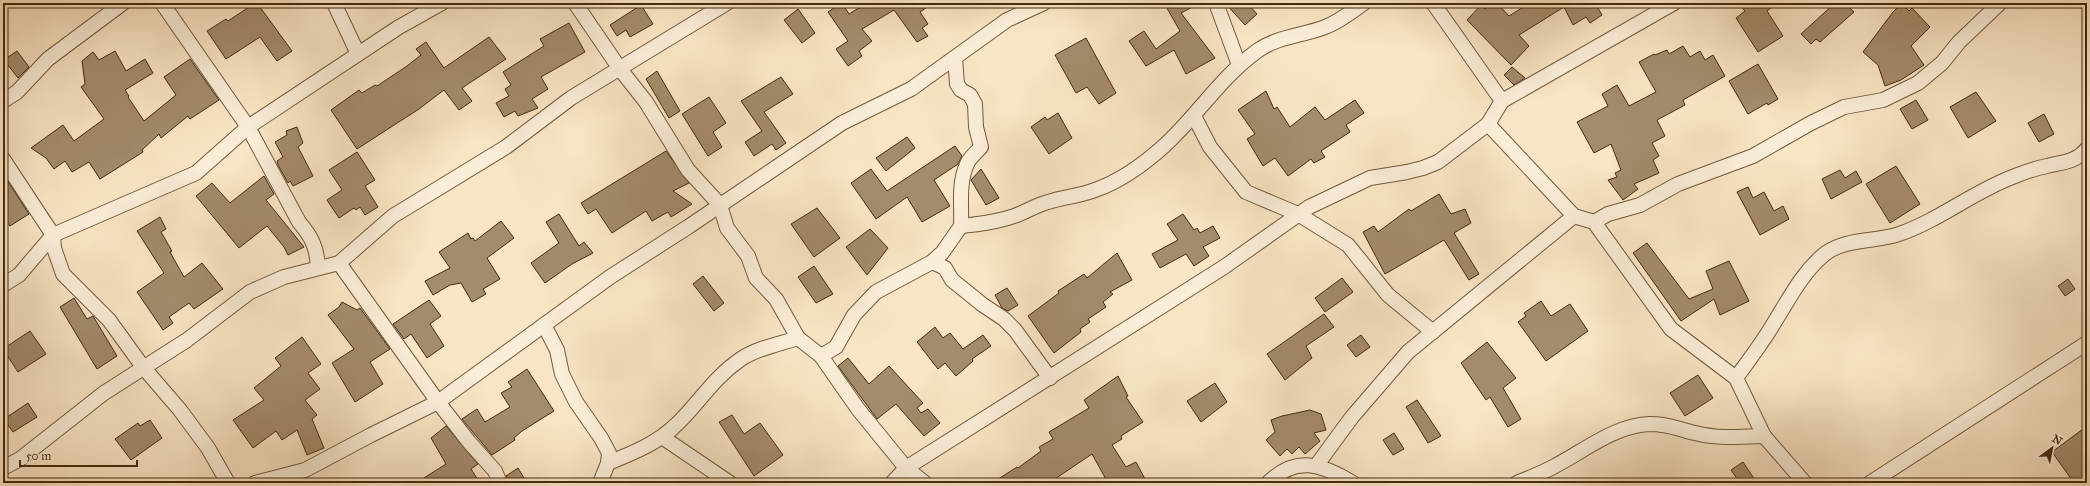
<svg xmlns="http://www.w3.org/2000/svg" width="2090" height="486" font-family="'IM FELL Great Primer',serif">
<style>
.building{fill:#a38b6d;stroke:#452a0d}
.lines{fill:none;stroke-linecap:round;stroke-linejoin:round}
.street-casing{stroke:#72593b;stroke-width:16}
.street{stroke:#fbeed9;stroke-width:14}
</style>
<rect width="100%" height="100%" fill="#f9e5c5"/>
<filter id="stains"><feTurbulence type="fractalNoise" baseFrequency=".005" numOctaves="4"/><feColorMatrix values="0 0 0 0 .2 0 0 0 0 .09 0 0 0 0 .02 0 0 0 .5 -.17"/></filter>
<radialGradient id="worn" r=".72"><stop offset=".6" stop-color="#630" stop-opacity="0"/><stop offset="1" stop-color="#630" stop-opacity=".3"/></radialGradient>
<g class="building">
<path d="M255,3H257L292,51L277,61L260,37L226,59L207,31L226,19L228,21Z"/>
<path d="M842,3L849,14L867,3H933L920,12L928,24L922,28L928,36L917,42L894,10L862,29L872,41L859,51L862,56L848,66L836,49L848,41L828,12Z"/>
<path d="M1164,3H1200L1181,13L1215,58L1186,74L1174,50L1146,66L1129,41L1144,31L1156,49L1180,31Z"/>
<path d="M1225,3H1247L1257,14L1245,25Z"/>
<path d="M1491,3H1497L1509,16L1530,3H1595L1602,15L1590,23L1586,17L1573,25L1564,7L1519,35L1529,46L1511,65L1467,20L1481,5L1485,9Z"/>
<path d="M1738,3H1777L1767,11L1783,36L1758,52L1736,18L1745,11Z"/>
<path d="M1835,3H1845L1854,12L1820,42L1816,39L1811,44L1801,34Z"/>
<path d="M1902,3L1909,11L1912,8L1930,27L1911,46L1924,65L1901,80L1885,86L1878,65L1863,52L1893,12Z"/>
<path d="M641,5L653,24L630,37L626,30L617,36L610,25Z"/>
<path d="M798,9L815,33L802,43L784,20Z"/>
<path d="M569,23L585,52L541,77L548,89L532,99L538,108L518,116L515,111L504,117L496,103L509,96L505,89L511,85L503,72L544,46L540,39Z"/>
<path d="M489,37L506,59L462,88L472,101L459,110L444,90L419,109L357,149L331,110L359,90L362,93L375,85L377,86L407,66L421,55L416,49L426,42L444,68Z"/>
<path d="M1086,38L1116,93L1099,104L1087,87L1076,93L1055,55Z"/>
<path d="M1683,46L1690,57L1700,51L1705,60L1713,55L1725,76L1683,100L1685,105L1657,120L1665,136L1652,143L1659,156L1653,160L1659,173L1634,184L1638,189L1623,200L1608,180L1617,177L1615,173L1621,170L1611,144L1594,153L1577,122L1608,106L1602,94L1617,85L1629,106L1656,92L1639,62L1654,54L1655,55L1667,50L1669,54Z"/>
<path d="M17,51L29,67L18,78L4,60Z"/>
<path d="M115,51L126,71L145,59L153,73L125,90L129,96L128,97L144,121L176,95L164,77L190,59L219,100L190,119L188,116L161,138L159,134L142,150L143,152L100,179L89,162L72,172L65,161L54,169L46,158L31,148L63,125L74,141L104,119L81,87L85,84L82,61L93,52L99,60Z"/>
<path d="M1758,64L1778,99L1768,105L1767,103L1748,114L1729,81Z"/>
<path d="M1512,67L1525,78L1514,85L1504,75Z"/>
<path d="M657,71L680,111L669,118L646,79Z"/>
<path d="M781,77L793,94L764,112L786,143L776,150L772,144L754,156L745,142L762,131L741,101Z"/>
<path d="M1266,91L1274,109L1277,107L1290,127L1315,107L1325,120L1355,100L1364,113L1346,125L1350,132L1321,151L1325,157L1314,163L1311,159L1288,176L1275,158L1263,166L1247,139L1255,134L1238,110Z"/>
<path d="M1976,92L1996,121L1968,138L1950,107Z"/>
<path d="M709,97L726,123L713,132L722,147L708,156L682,114Z"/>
<path d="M1916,100L1928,120L1912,129L1900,109Z"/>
<path d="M1058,113L1072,138L1049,154L1031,127L1045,117L1047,120Z"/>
<path d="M2044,114L2054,134L2039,142L2028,123Z"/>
<path d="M297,127L303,143L298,147L313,176L293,186L290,181L288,183L278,165L277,161L283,157L275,142L287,135L286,131Z"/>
<path d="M907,137L915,148L886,171L876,158Z"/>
<path d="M955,146L962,156L958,164L934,180L950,206L922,222L907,197L876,219L851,183L871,169L887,191Z"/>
<path d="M666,151L689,183L673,191L692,204L671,217L668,212L652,221L646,211L612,233L596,209L588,214L581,203Z"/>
<path d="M357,152L375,180L365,186L378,207L365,215L360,207L356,210L354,208L339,218L327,200L342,190L329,170Z"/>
<path d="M1896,166L1920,204L1890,223L1866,184Z"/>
<path d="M981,169L999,198L986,205L971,180Z"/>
<path d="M1840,170L1845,178L1856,171L1862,182L1831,199L1822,179Z"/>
<path d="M3,174L29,214L10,226L3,216Z"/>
<path d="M264,176L274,194L266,200L304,247L288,255L284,247L267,226L239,248L196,196L212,183L230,203Z"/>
<path d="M1748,187L1753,198L1764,192L1774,211L1783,206L1789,219L1760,235L1737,192Z"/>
<path d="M1439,194L1451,214L1465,209L1471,223L1454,233L1479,274L1469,280L1444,240L1385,274L1363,232L1374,226L1378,232L1409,209L1411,211Z"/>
<path d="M817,208L840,238L814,257L791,224Z"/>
<path d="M559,214L579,246L584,242L593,253L572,264L545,283L531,263L559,243L546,222Z"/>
<path d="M1183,214L1194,230L1197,228L1200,233L1213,226L1220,238L1203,247L1209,256L1194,266L1186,254L1160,268L1152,254L1178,240L1167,224Z"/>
<path d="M160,217L166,229L161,232L172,251L170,252L184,277L202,263L223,289L194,309L189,303L169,317L173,323L163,330L137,292L164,273L137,231Z"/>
<path d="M501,221L514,238L487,258L500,279L483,289L486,294L472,302L461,283L450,285L433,295L425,281L450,268L439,252L468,233L471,239L473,238L475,241Z"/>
<path d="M870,229L888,248L867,275L846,247Z"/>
<path d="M1647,243L1689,299L1713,289L1706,271L1729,261L1749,301L1720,315L1714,299L1681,321L1633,253Z"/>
<path d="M1117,253L1132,280L1110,292L1113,294L1103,302L1106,307L1088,319L1090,322L1080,329L1081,332L1054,353L1028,316L1059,293L1058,291L1084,274L1087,278Z"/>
<path d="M814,266L833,294L816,303L798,277Z"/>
<path d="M703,276L724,303L714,311L693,284Z"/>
<path d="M1342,278L1353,292L1325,312L1315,298Z"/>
<path d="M2068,279L2075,289L2065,296L2058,286Z"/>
<path d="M1007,288L1018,305L1008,311L1002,308L995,295Z"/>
<path d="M74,298L87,319L93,316L117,356L97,369L60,307Z"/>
<path d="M429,300L441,316L430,324L444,346L427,358L411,334L404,339L393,324Z"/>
<path d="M1541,301L1551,316L1570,304L1588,331L1546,361L1518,322L1526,316L1524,313Z"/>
<path d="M342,302L357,310L360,308L390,349L370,362L383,384L355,402L332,363L354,349L328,315L339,307Z"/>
<path d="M1324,314L1334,327L1306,346L1312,358L1285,380L1267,354Z"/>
<path d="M935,327L943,338L950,333L963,349L983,335L991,346L972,359L973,361L956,376L945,363L938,369L917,342Z"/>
<path d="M30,331L46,354L18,372L3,349Z"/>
<path d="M1361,335L1370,347L1356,357L1347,345Z"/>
<path d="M302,337L321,364L308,373L320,389L305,400L317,415L312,419L324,448L307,455L297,430L282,440L276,431L253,448L233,420L264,400L254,388L281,366L275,358Z"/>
<path d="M1487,342L1516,378L1503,388L1521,419L1508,427L1490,397L1486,400L1461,363Z"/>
<path d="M848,358L869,384L889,366L923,403L917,408L921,413L928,409L940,423L924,436L896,404L877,419L838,366Z"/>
<path d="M527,369L554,411L522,431L514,438L515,440L492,455L462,419L477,409L485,422L510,407L501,393L512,387L508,382Z"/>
<path d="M1698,375L1713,398L1685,416L1670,393Z"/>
<path d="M1118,376L1128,396L1126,397L1143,422L1121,436L1122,439L1112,445L1126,467L1136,462L1147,483H1108L1092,454L1049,483H992L1017,467L1018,468L1041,451L1039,447L1053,439L1049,432L1089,408L1084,400Z"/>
<path d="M1215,383L1227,402L1201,422L1187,401Z"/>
<path d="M1417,400L1441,436L1428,443L1406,407Z"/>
<path d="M28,403L37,417L13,432L4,419Z"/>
<path d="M1310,410L1321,414L1326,430L1314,433L1320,441L1305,454L1299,447L1292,454L1287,449L1280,456L1266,440L1275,432L1271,420L1282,416Z"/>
<path d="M732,415L744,434L760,423L783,455L754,476L719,422Z"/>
<path d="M150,420L162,438L131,460L115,439L138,423L140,426Z"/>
<path d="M446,426L478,464L471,469L480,483H416L446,464L431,438Z"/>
<path d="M2087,426V483H2074L2052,452Z"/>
<path d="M1394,433L1404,449L1393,455L1383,440Z"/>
<path d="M1743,462L1757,483H1740L1731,470Z"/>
<path d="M518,468L527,483H508L506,476Z"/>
</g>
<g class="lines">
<defs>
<g id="street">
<path d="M162,3L248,127L299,222C312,237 317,248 318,268"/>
<path d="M334,3L358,54"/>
<path d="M575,3L620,69L646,102L688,170L720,205L727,228L748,256L756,278L776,299L798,338L821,356L858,409L906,468L925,483"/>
<path d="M1216,3L1239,65"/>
<path d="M1433,3L1502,101L1488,124L1574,216L1594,222L1671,329L1736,378L1764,436L1805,483"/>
<path d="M955,58L957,84L961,90L970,95L975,104L976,127L981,147C977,152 969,158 967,164C958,184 962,205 961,226"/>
<path d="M3,101L17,92L48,59L123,3"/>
<path d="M1502,101L1674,3"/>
<path d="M1194,116L1210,147L1246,192L1298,214L1348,245L1388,295L1433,332"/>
<path d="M3,159L53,235L54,248L63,274L109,320L143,367L180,410L208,448L228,483"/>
<path d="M1594,222L1608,214L1640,205L1678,184L1753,156L1811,123L1844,107L1883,100L1918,83L1942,63L1959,42L2000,3"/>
<path d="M932,262L945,268L952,280L983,305L1004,319L1015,330L1050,378"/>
<path d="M339,263L438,402L469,442L495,471L500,483"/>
<path d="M3,285L19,275L53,235L196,173L248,127L399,27L442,3"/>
<path d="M544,325L557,350L562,374L576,402L601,438L609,453L608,463L600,483"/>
<path d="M821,356L836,347L854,315L876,292L932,262L942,253L961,226C979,224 997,222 1014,216C1026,212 1036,205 1048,202C1063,197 1080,196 1095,190C1121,181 1144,164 1164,146C1197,116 1220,78 1257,51C1278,36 1302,36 1325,27C1339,22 1351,12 1364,3"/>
<path d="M1736,378C1749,360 1763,342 1774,323C1789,299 1803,271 1826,253C1847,238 1876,242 1899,234C1940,220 1974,191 2015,176C2025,172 2036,168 2047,166C2063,162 2076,162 2087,149"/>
<path d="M662,437L730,483"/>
<path d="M608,463C633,453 658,443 677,424C699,403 714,377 741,359C757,348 780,344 798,338"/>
<path d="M1316,466L1352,417L1408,352L1574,216"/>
<path d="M3,468L20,459L104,393L187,340L250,292L284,277L339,263L393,216L506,147L571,98L727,3"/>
<path d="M255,483L305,470L371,435L438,402L610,277L688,227L842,123L911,89L1007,20L1044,3"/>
<path d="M892,483L906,468L1224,267L1309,207L1370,178L1407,172L1423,168L1438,162L1488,124"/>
<path d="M1268,483C1296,455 1322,464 1353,483"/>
<path d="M1517,483C1529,478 1542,473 1553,467C1584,451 1615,425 1650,424C1670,424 1677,429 1695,433C1718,439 1741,437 1764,436"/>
<path d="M1870,483L2087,343"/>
</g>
</defs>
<use href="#street" class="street-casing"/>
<use href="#street" class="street"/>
</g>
<rect width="2090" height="486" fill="none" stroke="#f9e5c5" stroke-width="16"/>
<rect x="4" y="4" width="2082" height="478" fill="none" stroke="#452a0d" stroke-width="2"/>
<rect x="8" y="8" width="2074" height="470" fill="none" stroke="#452a0d"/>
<g transform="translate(2052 448) rotate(32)" stroke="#fbeed9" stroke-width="3" paint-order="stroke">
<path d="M0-3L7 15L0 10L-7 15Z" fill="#452a0d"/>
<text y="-6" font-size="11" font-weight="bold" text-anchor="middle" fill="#452a0d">N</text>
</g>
<path d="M20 460v6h117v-6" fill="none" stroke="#452a0d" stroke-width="2"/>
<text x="26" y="460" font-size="12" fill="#452a0d" stroke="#fbeed9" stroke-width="3" paint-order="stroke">50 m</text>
<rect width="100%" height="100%" filter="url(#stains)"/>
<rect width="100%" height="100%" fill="url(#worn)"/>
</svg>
